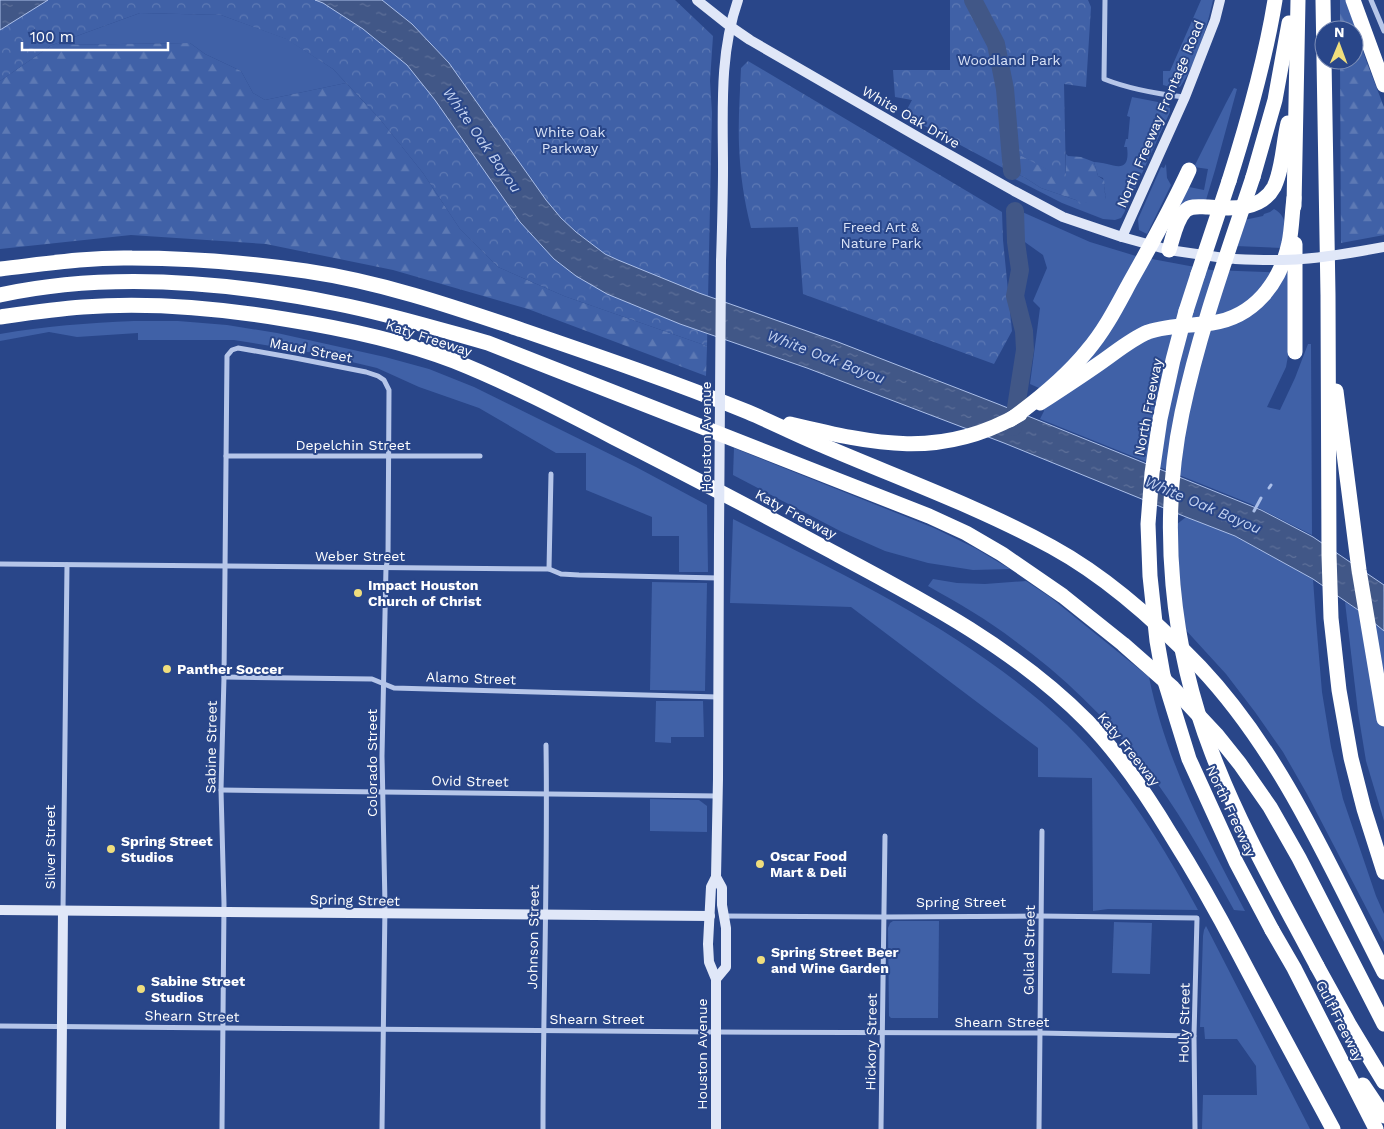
<svg xmlns="http://www.w3.org/2000/svg" width="1384" height="1129" font-family="'Work Sans',sans-serif">
<style>
.grass{fill:#4061a7}
.forest{fill:url(#forest-firs)}
.park{fill:url(#park-crowns)}
.water{fill:url(#water-ripples);stroke:#abbfe9}
.lines{fill:none;stroke-linecap:round;stroke-linejoin:round}
.stream{stroke:#abbfe9;stroke-width:3}
.river{stroke:#415787;stroke-width:18}
.street{stroke:#b6c6e9;stroke-width:5}
.secondary{stroke:#e0e7f8;stroke-width:10}
.highway{stroke:#fff;stroke-width:15}
.secondary-bridge{stroke:#e0e7f8;stroke-width:10}
.highway-bridge{stroke:#fff;stroke-width:15}
.poi-dot{fill:#f0de7d;stroke:#294689;stroke-width:2}
.labels{text-anchor:middle;dominant-baseline:central;stroke-width:4;stroke-linejoin:round;paint-order:stroke}
.park-label{font-size:14px;fill:#dae3f7;stroke:#294689}
.street-label{font-size:14px;fill:#fff;stroke:#294689}
.poi-label{font-size:14px;font-weight:bold;fill:#fff;stroke:#294689;text-anchor:start}
.water-label{font-size:15px;font-style:italic;fill:#c2d1f0;stroke:#294689}
</style>
<defs>
<pattern id="forest-firs" width="22" height="20" patternUnits="userSpaceOnUse" patternTransform="scale(1.25)"><rect width="22" height="20" fill="#4061a7"/><path d="M5 1l3.5 6h-7zM16 11l3.5 6h-7z" fill="#5d79b4"/></pattern>
<pattern id="park-crowns" width="20" height="18" patternUnits="userSpaceOnUse" patternTransform="scale(1.25)"><rect width="20" height="18" fill="#4061a7"/><path d="M2 6a3 3 0 1 1 6 0M12 15a3 3 0 1 1 6 0" fill="none" stroke="#5d79b4"/></pattern>
<pattern id="water-ripples" width="26" height="14" patternUnits="userSpaceOnUse" patternTransform="scale(1.25)"><rect width="26" height="14" fill="#415787"/><path d="M2 4q2-2 4 0t4 0M15 11q2-2 4 0t4 0" fill="none" stroke="#5e7099"/></pattern>
</defs>
<rect width="100%" height="100%" fill="#294689"/>
<g class="grass">
<path d="M1201,0H1213C1207,27 1196,65 1180,87L1174,88L1163,85V71H1170Z"/>
<path d="M140,13L221,15L287,39L333,69L346,83L265,100L253,93L241,71L205,54L190,43L52,45Z"/>
<path d="M1234,88L1237,89L1215,170L1206,200L1188,201L1179,206L1184,186L1204,190L1208,169L1194,167L1226,103Z"/>
<path d="M1132,97L1158,102L1170,108V112L1124,213L1121,218L1115,220L1103,219L1062,203L1007,175V170L1024,177L1041,188L1076,200L1081,203L1105,199L1106,195L1104,191L1105,186L1103,178L1098,176L1094,162C1111,162 1131,178 1127,147H1124L1126,139H1128L1130,117L1127,116Z"/>
<path d="M1166,164L1167,178L1171,185L1147,234L1139,230L1138,219L1161,167L1164,168Z"/>
<path d="M1274,209C1290,218 1284,231 1282,248L1235,246L1244,220L1263,216L1264,214L1270,212Z"/>
<path d="M1020,211L1090,242L1136,256L1211,270L1291,273L1290,345L1286,367L1267,407L1280,410L1295,378L1308,344H1311L1312,535L1251,504L1040,419L1044,411L1039,388L1030,384L1040,308L1033,301L1047,268L1043,255L1022,240Z"/>
<path d="M134,321H178L227,325L277,333L385,357L429,369L474,387L636,467L707,505L708,572H679V536H652V517L586,490V453H556L479,408L419,387L377,368L314,353L234,340H138V333L77,337L49,332L0,341V334C44,326 88,323 134,321Z"/>
<path d="M734,448L934,528L975,548L1010,569L973,570L928,563L885,551L842,532L733,475Z"/>
<path d="M1186,517L1235,536L1313,579L1316,621L1322,692L1331,747L1343,799L1376,896L1384,914V942L1307,794L1283,752L1255,712L1226,674L1183,627L1176,525Z"/>
<path d="M733,519C850,578 971,634 1067,725C1122,778 1162,844 1198,910L1108,909L1093,911L1092,778L1038,777V748L851,607L730,603Z"/>
<path d="M933,579L957,583L985,584L1026,581L1050,597L1149,677C1166,761 1206,837 1245,911L1234,910C1210,867 1186,823 1157,783C1117,729 1069,680 1015,641C988,620 958,603 928,586Z"/>
<path d="M652,582L707,583L705,691L650,690Z"/>
<path d="M1345,602L1361,612L1384,631V821L1366,761L1358,712Z"/>
<path d="M656,701H703L704,737H671V743L655,742Z"/>
<path d="M650,799L699,800L707,806V832L650,831Z"/>
<path d="M893,921H939L938,1018H891L889,1016L888,928L890,923Z"/>
<path d="M1114,922L1152,923L1150,974L1112,973Z"/>
<path d="M1206,926L1310,1129H1202L1203,1095H1257L1256,1066L1237,1039H1205L1204,1027H1200L1203,936L1204,930Z"/>
</g>
<g class="forest">
<path d="M1340,0H1346L1367,63L1384,107V235L1341,243L1340,60H1354V30H1340Z"/>
<path d="M190,43L205,54L241,71L253,93L265,100L346,83L379,118L423,173L460,229L498,267L564,296L707,346L706,376L528,309L393,270L266,244L131,235L0,249V81L52,45Z"/>
<path d="M1005,147L1066,179V154L1068,156L1081,157L1094,162L1098,176L1104,180L1105,186L1104,191L1106,195L1105,199L1100,204L1090,202L1080,204L1076,200L1041,188L1024,177L1007,170Z"/>
</g>
<g class="park">
<path d="M0,0H675L713,36L710,81L712,113L707,346L564,296L498,267L460,229L423,173L379,118L333,69L286,39L221,15L140,13L52,45L0,81Z"/>
<path d="M950,0H1088L1091,7L1086,87L1064,84L1066,180L1005,147L1007,170L904,115L912,100L895,97L893,70H950Z"/>
<path d="M748,61L1002,212L1003,240L1012,331L994,364L803,294L798,227L751,228C744,201 740,173 739,145C738,119 740,94 741,68Z"/>
</g>
<g class="water">
<path d="M0,0H48L0,30Z"/>
<path d="M315,0H382L412,24L449,63L546,200L561,218L576,232L605,254L618,260L699,293L838,342L998,404L1261,510L1313,537L1384,585V631L1361,612L1313,579L1235,536L1186,517L1004,443L807,368L680,324L607,294L576,276L554,259L520,222L435,100L407,65L363,29L323,3Z"/>
</g>
<g class="lines">
<g class="stream">
<path d="M1269,488L1271,485"/>
<path d="M1254,511L1261,498"/>
</g>
<g class="river">
<path d="M973,0L996,44L1005,89L1012,171"/>
<path d="M1013,427L1025,350L1024,331L1015,296L1020,270L1016,242L1015,211"/>
</g>
<g class="street">
<path d="M1105,0L1104,79C1129,89 1158,94 1184,97"/>
<path d="M1371,0L1384,31"/>
<path d="M226,456H480"/>
<path d="M0,564L549,569L561,574L579,575L719,578"/>
<path d="M549,569L551,474"/>
<path d="M224,677L372,679L394,688L718,697"/>
<path d="M221,790L718,796"/>
<path d="M63,911L67,565"/>
<path d="M724,916L884,917L1040,916L1197,918L1194,1036L1195,1129"/>
<path d="M0,1026L716,1032L1039,1033L1194,1036"/>
<path d="M222,1129L224,904L221,790L224,677L227,356L232,350L238,348L295,358L366,372L378,376L384,380L389,390L388,559L386,567L382,756L385,905L382,1129"/>
<path d="M543,1129C543,1001 548,873 546,745"/>
<path d="M881,1129L885,836"/>
<path d="M1039,1129L1042,831"/>
</g>
<g class="secondary">
<path d="M697,0L731,27L750,40L918,137L1014,191L1063,217L1122,237L1169,250L1231,259"/>
<path d="M1122,237L1185,97L1215,20L1220,0"/>
<path d="M721,261C722,230 723,199 723,168C723,112 719,54 738,0"/>
<path d="M0,910L710,916"/>
<path d="M716,979L726,967V928L722,905V888L716,877"/>
<path d="M61,1129L63,911"/>
<path d="M716,1129V979L709,962L708,944L711,887L716,877L718,779L719,536"/>
</g>
<g class="highway">
<path d="M1323,0L1328,295L1329,555L1331,618L1339,690L1351,758L1364,809L1384,872"/>
<path d="M1353,0L1384,85"/>
<path d="M1253,177L1275,100L1289,23"/>
<path d="M1229,181C1248,121 1265,62 1275,0"/>
<path d="M1294,206L1298,0"/>
<path d="M1295,244V352"/>
<path d="M1169,250C1173,238 1176,220 1185,211C1191,205 1200,207 1208,207C1231,209 1261,211 1274,187C1283,168 1283,143 1288,123"/>
<path d="M0,269C44,264 88,257 132,258C190,258 249,263 306,271C381,282 451,306 522,330C598,356 674,382 748,412C774,423 799,436 824,446C901,479 979,507 1052,547C1105,576 1158,623 1200,667C1282,754 1330,867 1384,972"/>
<path d="M1186,311L1198,274"/>
<path d="M0,317C28,313 55,309 83,307C150,302 218,308 284,319C341,328 400,340 454,361C509,383 561,410 613,437C676,469 738,501 799,534C899,588 1006,639 1087,721C1120,755 1147,795 1171,835C1195,873 1217,912 1238,952C1269,1011 1301,1070 1333,1129"/>
<path d="M1336,391L1359,570L1384,719"/>
<path d="M1040,403C1060,390 1080,377 1100,363C1116,352 1131,339 1148,332C1168,325 1191,326 1212,323C1254,317 1280,283 1289,243C1292,228 1292,213 1294,198"/>
<path d="M790,424C874,444 940,460 1020,414"/>
<path d="M1272,930L1294,968L1376,1129"/>
<path d="M1317,966L1349,1024L1384,1082"/>
<path d="M1363,1085L1384,1116"/>
</g>
<g class="secondary-bridge">
<path d="M1235,259C1257,260 1280,261 1302,259C1329,257 1357,252 1384,247"/>
<path d="M719,536L721,261"/>
</g>
<g class="highway-bridge">
<path d="M1253,177C1227,255 1199,332 1182,413C1159,523 1171,648 1212,753C1240,827 1280,896 1317,966"/>
<path d="M1198,274L1229,181"/>
<path d="M0,295C110,271 229,282 338,304C389,314 438,329 488,343L929,516L966,533L1002,554L1063,596L1123,644L1173,688L1216,734L1240,764L1270,807L1299,858L1384,1024"/>
<path d="M1186,311L1173,360L1160,419L1152,473L1148,524L1150,576L1157,641L1163,675L1189,759L1236,862L1272,930"/>
<path d="M1010,420C1039,399 1065,378 1087,351C1105,330 1117,306 1130,282C1151,245 1171,209 1189,170"/>
</g>
</g>
<g class="poi-dot">
<circle cx="358" cy="593" r="5"/>
<circle cx="167" cy="669" r="5"/>
<circle cx="111" cy="849" r="5"/>
<circle cx="760" cy="864" r="5"/>
<circle cx="761" cy="960" r="5"/>
<circle cx="141" cy="989" r="5"/>
</g>
<g class="labels">
<g class="park-label">
<text x="1009" y="60">Woodland Park</text>
<text x="570" y="132">White Oak<tspan x="570" dy="16">Parkway</tspan></text>
<text x="881" y="227">Freed Art &amp;<tspan x="881" dy="16">Nature Park</tspan></text>
</g>
<g class="street-label">
<text transform="translate(1160 114) rotate(-67)">North Freeway Frontage Road</text>
<text transform="translate(911 117) rotate(30)">White Oak Drive</text>
<text transform="translate(429 338) rotate(18)">Katy Freeway</text>
<text transform="translate(311 350) rotate(11)">Maud Street</text>
<text transform="translate(1148 407) rotate(-79)">North Freeway</text>
<text transform="translate(706 437) rotate(-90)">Houston Avenue</text>
<text x="353" y="445">Depelchin Street</text>
<text transform="translate(796 514) rotate(28)">Katy Freeway</text>
<text x="360" y="556">Weber Street</text>
<text transform="translate(471 678) rotate(2)">Alamo Street</text>
<text transform="translate(211 747) rotate(-89)">Sabine Street</text>
<text transform="translate(1129 749) rotate(51)">Katy Freeway</text>
<text transform="translate(372 763) rotate(-90)">Colorado Street</text>
<text transform="translate(470 781) rotate(1)">Ovid Street</text>
<text transform="translate(1231 811) rotate(65)">North Freeway</text>
<text transform="translate(50 847) rotate(-90)">Silver Street</text>
<text transform="translate(355 900) rotate(1)">Spring Street</text>
<text x="961" y="902">Spring Street</text>
<text transform="translate(533 937) rotate(-89)">Johnson Street</text>
<text transform="translate(1029 950) rotate(-89)">Goliad Street</text>
<text transform="translate(192 1016) rotate(1)">Shearn Street</text>
<text x="597" y="1019">Shearn Street</text>
<text transform="translate(1340 1021) rotate(63)">Gulf Freeway</text>
<text x="1002" y="1022">Shearn Street</text>
<text transform="translate(1184 1023) rotate(-89)">Holly Street</text>
<text transform="translate(871 1042) rotate(-89)">Hickory Street</text>
<text transform="translate(702 1054) rotate(-90)">Houston Avenue</text>
</g>
<g class="poi-label">
<text x="368" y="585">Impact Houston<tspan x="368" dy="16">Church of Christ</tspan></text>
<text x="177" y="669">Panther Soccer</text>
<text x="121" y="841">Spring Street<tspan x="121" dy="16">Studios</tspan></text>
<text x="770" y="856">Oscar Food<tspan x="770" dy="16">Mart &amp; Deli</tspan></text>
<text x="771" y="952">Spring Street Beer<tspan x="771" dy="16">and Wine Garden</tspan></text>
<text x="151" y="981">Sabine Street<tspan x="151" dy="16">Studios</tspan></text>
</g>
<g class="water-label">
<text transform="translate(482 140) rotate(55)">White Oak Bayou</text>
<text transform="translate(826 357) rotate(21)">White Oak Bayou</text>
<text transform="translate(1203 505) rotate(23)">White Oak Bayou</text>
</g>
</g>
<g transform="translate(1339 45) rotate(1)"><circle r="24" fill="#294689" stroke="#7f90b8"/>
<path d="M0-4L9 19L0 12L-9 19Z" fill="#f0de7d"/>
<text y="-8" font-size="14" font-weight="bold" text-anchor="middle" fill="#ffffff">N</text>
</g>
<path d="M22 42v8h146v-8" fill="none" stroke="#ffffff" stroke-width="2.5"/>
<text x="30" y="42" font-size="15" fill="#ffffff" stroke="#294689" stroke-width="4" paint-order="stroke">100 m</text>
</svg>
